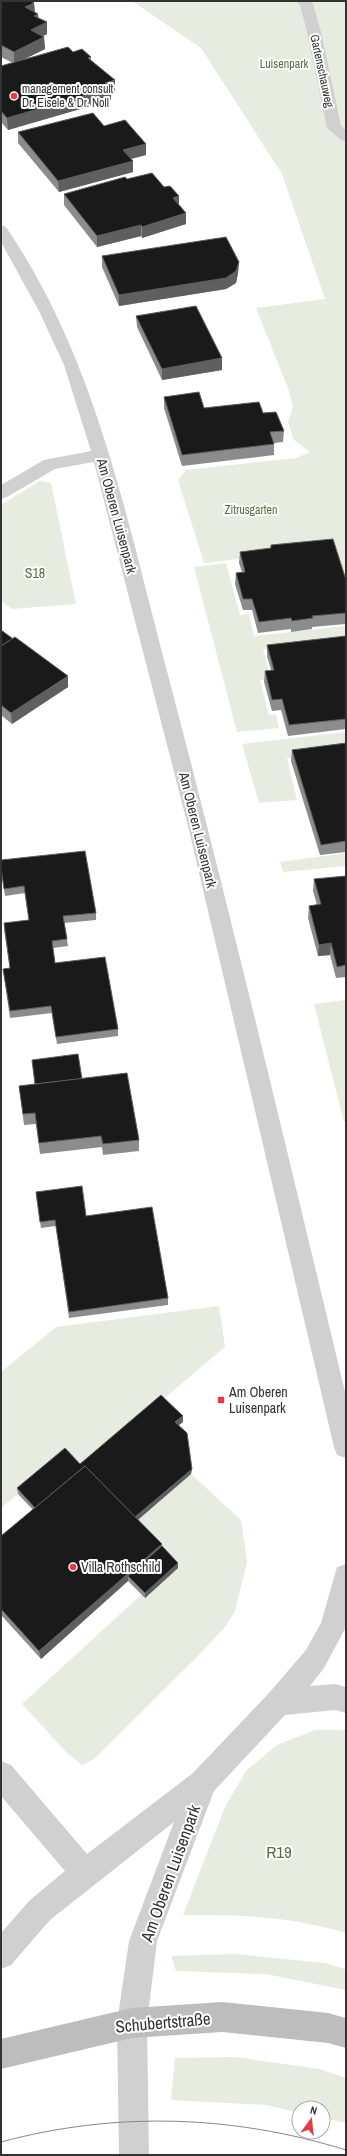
<svg xmlns="http://www.w3.org/2000/svg" width="347" height="2156" font-family="'Archivo Narrow',sans-serif">
<style>
.green{fill:#e6ecdf}
.lines{fill:none;stroke-linecap:round;stroke-linejoin:round}
.pedestrian{fill:#d0d0d0;fill-rule:evenodd}
.minor{fill:#d0d0d0;fill-rule:evenodd}
.secondary{fill:#bdbdbd;fill-rule:evenodd}
.tram{stroke:#888;stroke-width:1}
.wall{fill:#8c8c8c}
.shaded-wall{fill:#5f5f5f}
.building{fill:#1a1a1a;stroke:#5f5f5f}
.poi-dot{fill:#e63946;stroke:#fff;stroke-width:1.5}
.labels{text-anchor:middle;dominant-baseline:central;stroke-width:4;stroke-linejoin:round;paint-order:stroke}
.far-park-label{font-size:12px;fill:#56703f;stroke:#fff}
.far-street-label{font-size:12px;fill:#333;stroke:#fff}
.far-poi-label{font-size:12px;fill:#333;stroke:#fff;text-anchor:start}
.street-label{font-size:14px;fill:#333;stroke:#fff}
.park-label{font-size:14px;fill:#56703f;stroke:#fff}
.poi-label{font-size:14px;fill:#333;stroke:#fff;text-anchor:start}
.near-park-label{font-size:17px;fill:#56703f;stroke:#fff}
.near-street-label{font-size:17px;fill:#333;stroke:#fff}
</style>
<rect width="100%" height="100%" fill="#fff"/>
<g class="green">
<path d="M132,1H346V583L335,548L204,563L178,480L186,470L296,458L310,452L294,440L288,422L293,407L289,391L256,308L325,299L282,174L201,48Z"/>
<path d="M40,481L51,483L76,604L12,609L1,601V505Z"/>
<path d="M226,563L240,615L249,614L254,636L346,626V644L263,649L271,679L260,680L269,715L276,714L279,728L237,732L194,567Z"/>
<path d="M346,732V751L287,758L297,800L259,803L242,744Z"/>
<path d="M346,853V866L283,872L280,862Z"/>
<path d="M346,1000V1121L344,1122L314,1004Z"/>
<path d="M219,1306L225,1347L80,1469L65,1454L1,1508V1372L56,1327Z"/>
<path d="M191,1474L241,1520L247,1562L235,1611L225,1627L196,1658L94,1759L82,1765L66,1752L22,1704L142,1594L178,1568L134,1523Z"/>
<path d="M315,1730H346V1933C289,1916 243,1915 183,1915L225,1807L246,1771L277,1745Z"/>
<path d="M235,1954L325,1963L346,1969V1990L266,1974L176,1971L171,1956Z"/>
<path d="M235,2057L320,2069L346,2078V2123L323,2118V2108H299V2113L267,2105L171,2100L175,2058Z"/>
</g>
<g class="lines">
<path class="pedestrian" d="M296,1H311L313,4L321,32L341,126L346,130V141L341,140L327,128L307,32L300,5Z"/>
<g class="minor">
<path d="M1,225L6,227C97,360 127,522 168,675C231,914 288,1155 346,1396V1458L337,1455L334,1447L189,830L94,462L55,469L7,497L1,499V485L44,460L91,451L64,365L39,311L1,242Z"/>
<path d="M346,1564V1627L324,1668L310,1686L335,1684L346,1687V1713L335,1710L285,1715L214,1791L157,1941L147,2023L149,2155H119L117,2023L129,1941L174,1822L50,1920L11,1965L1,1969V1933L30,1900L65,1871L1,1796V1761L11,1765L87,1854L193,1773L269,1693L306,1650L321,1623L337,1567Z"/>
</g>
<path class="secondary" d="M222,2002L328,2013L346,2018V2048L328,2043L222,2032L132,2038L1,2069V2039L132,2008Z"/>
<path class="tram" d="M1,2142C116,2111 233,2115 346,2150"/>
</g>
<g class="wall">
<path d="M1,1L34,3L35,12L39,18L47,22V34L43,36L44,37L45,49L21,61L73,52L91,57V60L115,92L111,93V100L8,130L1,122V66L13,63L1,57Z"/>
<path d="M104,126L146,155L131,159L133,172L59,192L18,143V132Z"/>
<path d="M127,179L179,205L186,224L142,238L141,236L97,247L64,205V194Z"/>
<path d="M102,256L239,262L238,273L236,283L226,289L119,306L102,267Z"/>
<path d="M136,316L222,370L162,380L137,327Z"/>
<path d="M164,397L204,408L263,413L284,431L283,442L274,443V455L182,466L164,408Z"/>
<path d="M271,545L346,580V624L312,627V629L291,632V629L258,633L252,610H243L235,584L236,573L242,572L239,563L240,552L270,549Z"/>
<path d="M1,630L68,676V687L12,724L1,715Z"/>
<path d="M346,636V729L288,736L281,710L272,711L264,682L265,671L271,670L267,656V645Z"/>
<path d="M346,743V852L320,855L291,761L292,750Z"/>
<path d="M1,869L96,913V920L64,923L68,946L53,948L55,963L118,1029V1036L57,1044L52,1013L10,1018L4,976L10,968L4,930L29,921L25,893L5,896Z"/>
<path d="M346,876V977L336,978L330,955L318,956L308,918L309,906L317,905L313,891L314,879Z"/>
<path d="M32,1060L82,1079L139,1140V1151L103,1155L102,1147L40,1154L36,1124L24,1125L19,1086L35,1084Z"/>
<path d="M37,1198L86,1216L168,1298V1305L69,1318L56,1226L41,1228Z"/>
<path d="M183,1422L179,1425L192,1469L191,1474L138,1520L162,1546L178,1568L145,1598L128,1581L41,1659L1,1615V1536L33,1510L18,1494L17,1488L80,1464Z"/>
</g>
<g class="shaded-wall">
<path d="M34,3L35,14L25,7Z"/>
<path d="M38,14L39,25L34,16Z"/>
<path d="M47,22V34L32,42L31,30Z"/>
<path d="M44,37L45,49L14,64V52Z"/>
<path d="M115,80V92L111,93V100L8,130L7,118L105,83Z"/>
<path d="M146,144V155L123,161V150Z"/>
<path d="M133,161V172L59,192L58,181Z"/>
<path d="M179,196V207L173,198Z"/>
<path d="M186,213V224L142,238V227Z"/>
<path d="M141,225V236L97,247V236Z"/>
<path d="M239,262L238,273L236,283L226,289L119,306V295Z"/>
<path d="M222,358V370L162,380V369Z"/>
<path d="M68,676V687L12,724L11,713Z"/>
<path d="M331,943L330,955L318,956L319,945Z"/>
<path d="M183,1416V1422L175,1428V1422Z"/>
<path d="M192,1469L191,1474L134,1523V1518Z"/>
<path d="M162,1544V1552L128,1576V1581L41,1659L39,1651Z"/>
<path d="M178,1563V1568L145,1598V1593Z"/>
</g>
<g class="building">
<path d="M1,1H31L34,3L25,7L38,14L34,16L47,22L31,30L44,37L14,52L1,45Z"/>
<path d="M68,47L73,52L82,49L91,57L88,58L115,80L105,83L111,88L7,118L1,111V66Z"/>
<path d="M93,113L104,126L125,120L146,144L123,150L133,161L58,181L18,132Z"/>
<path d="M152,173L164,187L170,186L179,196L173,198L186,213L142,227L141,225L97,236L64,194L125,177L127,179Z"/>
<path d="M226,237L239,262L236,271L226,278L119,295L102,256Z"/>
<path d="M196,306L222,358L162,369L136,316Z"/>
<path d="M199,392L204,408L259,402L263,413L276,412L284,431L270,432L274,444L182,455L164,397Z"/>
<path d="M333,539L346,580V613L312,616L313,618L292,621L291,618L259,622L252,599H243L236,573L245,572L240,552L271,548V545Z"/>
<path d="M1,630L13,639L1,646Z"/>
<path d="M346,636V719L289,725L282,699L272,700L265,671L274,670L267,645Z"/>
<path d="M15,637L68,676L11,713L1,705V646Z"/>
<path d="M346,743V841L321,845L292,750Z"/>
<path d="M85,851L96,913L63,916L67,939L52,941L55,963L105,957L118,1029L56,1037L51,1006L10,1011L3,969L10,968L4,923L29,920L24,886L4,889L1,867V860Z"/>
<path d="M346,876V965L337,967L331,943L319,945L309,906L321,904L314,879Z"/>
<path d="M78,1054L82,1079L35,1084L32,1060Z"/>
<path d="M127,1073L139,1140L103,1144L101,1136L39,1143L35,1113L23,1114L19,1086Z"/>
<path d="M82,1186L86,1216L152,1207L168,1298L69,1312L55,1220L40,1222L36,1192Z"/>
<path d="M161,1395L183,1416L175,1422L187,1433L192,1469L135,1517L85,1466L35,1508L17,1488L65,1448L80,1464Z"/>
<path d="M85,1466L162,1544L39,1651L1,1609V1536Z"/>
<path d="M162,1546L178,1563L145,1593L128,1576Z"/>
</g>
<g class="poi-dot">
<circle cx="14" cy="96" r="4"/>
<rect x="217" y="1396" width="8" height="8" rx="2"/>
<circle cx="73" cy="1567" r="4"/>
</g>
<g class="labels">
<g class="far-park-label">
<text x="284" y="64">Luisenpark</text>
<text x="251" y="510">Zitrusgarten</text>
</g>
<g class="far-street-label">
<text transform="translate(322 71) rotate(78)">Gartenschauweg</text>
</g>
<g class="far-poi-label">
<text x="22" y="89">management consult<tspan x="22" dy="14">Dr. Eisele &amp; Dr. Noll</tspan></text>
</g>
<g class="street-label">
<text transform="translate(117 516) rotate(75)">Am Oberen Luisenpark</text>
<text transform="translate(198 830) rotate(76)">Am Oberen Luisenpark</text>
</g>
<g class="park-label">
<text x="35" y="573">S18</text>
</g>
<g class="poi-label">
<text x="229" y="1392">Am Oberen<tspan x="229" dy="16">Luisenpark</tspan></text>
<text x="81" y="1567">Villa Rothschild</text>
</g>
<g class="near-park-label">
<text x="279" y="1851">R19</text>
</g>
<g class="near-street-label">
<text transform="translate(170 1873) rotate(-70)">Am Oberen Luisenpark</text>
<text transform="translate(163 2022) rotate(-5)">Schubertstraße</text>
</g>
</g>
<rect width="347" height="2156" fill="none" stroke="#333333" stroke-width="4"/>
<g transform="translate(311 2120) rotate(15)"><circle r="19" fill="#ffffff" stroke="#adadad"/>
<path d="M0-3L7 15L0 10L-7 15Z" fill="#e63946"/>
<text y="-6" font-size="11" font-weight="bold" text-anchor="middle" fill="#333333">N</text>
</g>
</svg>
